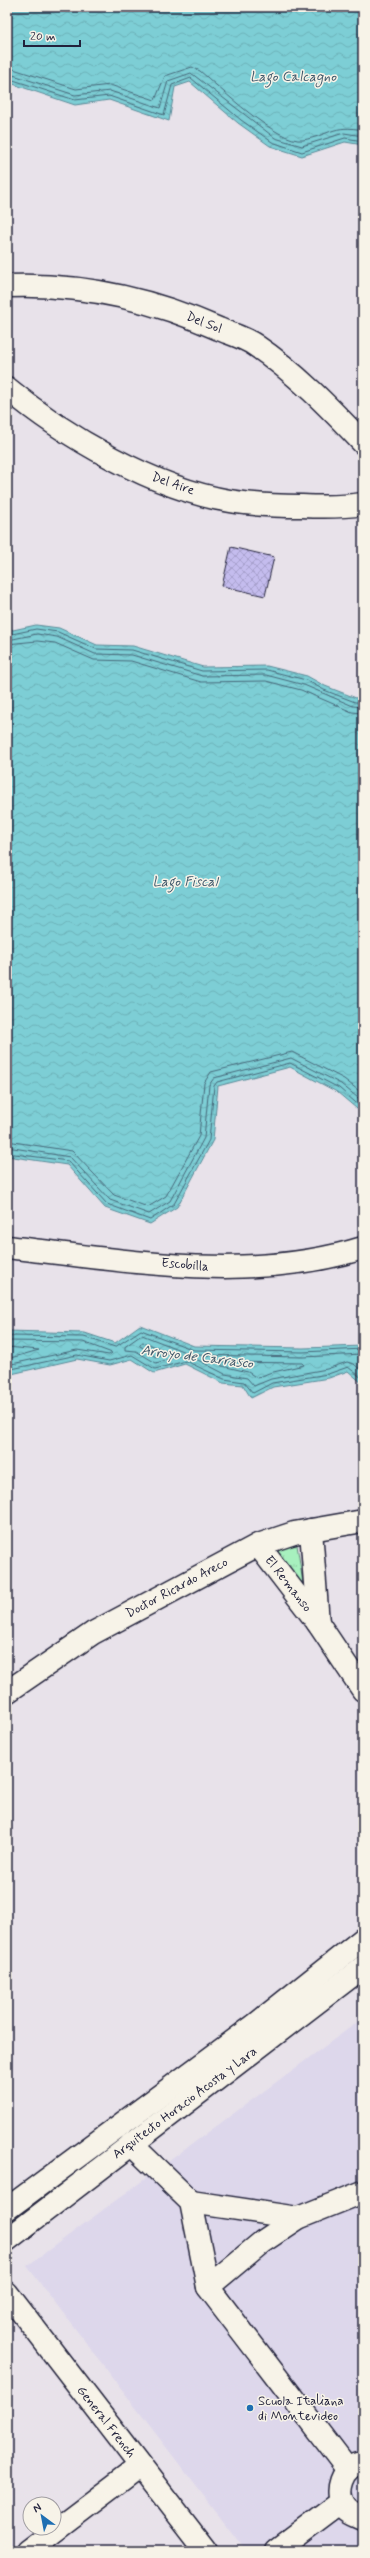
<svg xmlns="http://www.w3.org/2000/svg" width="370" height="2558" font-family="Mynerve,sans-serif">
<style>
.built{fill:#ddd7eb}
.grass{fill:url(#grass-tufts);stroke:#64897c}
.water{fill:url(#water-waves);stroke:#598997}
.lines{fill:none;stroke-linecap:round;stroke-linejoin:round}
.shore{stroke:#466779;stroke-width:1}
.building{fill:url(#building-cross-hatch);stroke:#22223b}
.minor-casing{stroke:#22223b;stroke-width:25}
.minor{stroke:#f7f3e8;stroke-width:22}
.poi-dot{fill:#1f6fb2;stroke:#f7f3e8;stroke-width:1.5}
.labels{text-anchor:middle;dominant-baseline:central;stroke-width:3;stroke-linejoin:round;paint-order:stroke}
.street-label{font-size:13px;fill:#22223b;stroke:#f7f3e8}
.poi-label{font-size:13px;fill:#22223b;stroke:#f7f3e8;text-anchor:start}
.water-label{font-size:14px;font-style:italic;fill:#3d5669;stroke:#f7f3e8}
</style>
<defs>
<pattern id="grass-tufts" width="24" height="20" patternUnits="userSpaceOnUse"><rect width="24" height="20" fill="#a7f0be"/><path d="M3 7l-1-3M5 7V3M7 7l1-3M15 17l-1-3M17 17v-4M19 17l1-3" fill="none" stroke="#8fcea4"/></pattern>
<pattern id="water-waves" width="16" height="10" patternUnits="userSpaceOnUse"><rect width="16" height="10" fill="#7dced5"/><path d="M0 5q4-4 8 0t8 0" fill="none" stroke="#6cb1b8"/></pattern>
<pattern id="building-cross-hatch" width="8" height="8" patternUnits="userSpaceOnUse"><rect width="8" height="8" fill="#c4bcee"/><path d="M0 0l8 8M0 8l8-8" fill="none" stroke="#a8a1cd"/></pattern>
</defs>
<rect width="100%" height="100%" fill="#e8e2ea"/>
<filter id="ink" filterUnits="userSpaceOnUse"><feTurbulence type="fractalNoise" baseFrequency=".025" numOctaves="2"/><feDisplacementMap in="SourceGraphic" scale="8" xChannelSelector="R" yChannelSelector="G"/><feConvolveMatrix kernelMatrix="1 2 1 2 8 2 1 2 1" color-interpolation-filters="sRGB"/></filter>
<g filter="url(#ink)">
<path class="built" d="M363,2018V2551H246L27,2266Z"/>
<g class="grass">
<path d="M297,1545L305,1596L272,1553L283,1546Z"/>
<path d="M156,2112L7,2230V2219Z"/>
</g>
<g class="water">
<path d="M7,7H363V145L345,142L302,156L270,146L238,123L190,82L175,87L169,121L109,100L75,105L7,82Z"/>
<path d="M36,625L59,628L97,645L133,646L203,667L267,666L307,676L325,686L356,698H363V1114L337,1092L290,1067L218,1086L213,1140L177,1207L150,1224L105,1208L67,1165L7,1156V627L13,630Z"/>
<path d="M140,1325L194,1346L303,1348L363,1346V1384L348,1371L329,1378L273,1387L251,1398L243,1385L223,1383L185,1364L154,1373L132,1359L110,1365L77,1359L7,1375V1331L85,1333L115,1343Z"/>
</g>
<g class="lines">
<g class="shore">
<path d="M7,67L76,89L110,85L155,100L165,76L192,67L200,71C219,87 278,144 303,140C330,135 333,124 363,130"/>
<path d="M7,73L75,95L110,91L160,108L168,81L191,73L275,138L302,146L344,133L363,136"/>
<path d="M7,78L75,100L109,96L164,115L172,85L191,78L241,120L272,142L302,152L345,138L363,141"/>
<path d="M7,631L12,634L36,629L58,632L96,649L132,650L202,671L267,670L306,680L324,690L355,702H363"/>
<path d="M7,637L13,639L37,634L57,637L95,654L132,655L202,676L266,675L304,685L353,706L363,707"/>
<path d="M7,644L37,641L55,643L94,660L131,661L201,682L266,681L301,690L352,712L363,713"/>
<path d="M7,1141L72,1151L114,1195L148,1207L166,1196L199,1136L204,1083L211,1072L292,1052L344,1079L363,1094"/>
<path d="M7,1147L70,1157L110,1200L149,1214L170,1201L204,1138L209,1085L214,1078L291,1058L341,1084L363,1102"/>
<path d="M7,1153L68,1161L107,1204L150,1220L174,1204L209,1140L214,1086L217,1082L290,1063L339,1088L363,1109"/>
<path d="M142,1335L185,1352L186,1354L156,1363L136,1351L125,1350V1347Z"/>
<path d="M7,1336L84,1337L115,1347L141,1330L194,1350L303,1352L363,1349"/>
<path d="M7,1341L83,1342L112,1353L109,1355L77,1350L7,1365"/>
<path d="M143,1342L166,1351L167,1353L156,1357L140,1346Z"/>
<path d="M7,1347L39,1350L7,1359"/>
<path d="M363,1354L303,1357L194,1355L192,1357L225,1374L247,1378L254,1386L271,1379L327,1369L347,1362L354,1364L363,1372"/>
<path d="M223,1362L302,1363L304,1365L269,1373L257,1378L248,1372L222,1366Z"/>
<path d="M7,1370L77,1355L109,1361L132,1355L155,1369L186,1361L224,1379L244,1382L253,1393L272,1383L328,1374L348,1367L363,1379"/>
</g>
</g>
<path class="building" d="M231,547L274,557L265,596L222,586Z"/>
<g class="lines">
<defs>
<g id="minor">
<path d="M7,286C81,283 152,299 219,329C231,334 245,338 255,345C295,372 330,408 363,443"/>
<path d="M7,388C64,436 155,489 230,501C253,505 278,506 302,506C323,507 343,507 363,504"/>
<path d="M7,1247C125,1260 247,1284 363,1248"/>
<path d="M311,1530L318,1623"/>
<path d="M258,1545L318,1623L363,1690"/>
<path d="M7,1692L93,1633L258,1545L294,1533L363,1521"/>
<path d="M131,2144L191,2202L208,2287L348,2470"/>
<path d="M191,2202L298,2218"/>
<path d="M7,2209L255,2025L363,1939"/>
<path d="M7,2240L363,1967"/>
<path d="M208,2287L262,2242L298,2218L363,2192"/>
<path d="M7,2293L206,2551"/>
<path d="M363,2463C342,2464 332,2494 346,2509C351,2514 357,2515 363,2518"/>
<path d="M28,2551L140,2466"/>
<path d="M276,2551L341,2502"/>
</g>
</defs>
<use href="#minor" class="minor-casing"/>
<use href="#minor" class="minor"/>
</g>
</g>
<circle class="poi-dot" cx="250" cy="2408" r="4"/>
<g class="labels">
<g class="street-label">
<text transform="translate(204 323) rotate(22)">Del Sol</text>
<text transform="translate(173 484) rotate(19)">Del Aire</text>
<text transform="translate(185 1265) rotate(5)">Escobilla</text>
<text transform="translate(288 1584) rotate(52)">El Remanso</text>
<text transform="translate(177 1588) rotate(-28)">Doctor Ricardo Areco</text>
<text transform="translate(185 2103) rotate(-37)">Arquitecto Horacio Acosta y Lara</text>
<text transform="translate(106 2422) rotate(52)">General French</text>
</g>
<g class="poi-label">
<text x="258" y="2401">Scuola Italiana<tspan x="258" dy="15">di Montevideo</tspan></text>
</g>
<g class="water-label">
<text x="293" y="77">Lago Calcagno</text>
<text x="185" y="882">Lago Fiscal</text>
<text transform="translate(197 1357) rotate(7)">Arroyo de Carrasco</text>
</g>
</g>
<rect width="370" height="2558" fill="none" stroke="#f7f3e8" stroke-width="24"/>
<rect x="12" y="12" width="346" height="2534" fill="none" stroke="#22223b" stroke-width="1.5" filter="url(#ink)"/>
<g transform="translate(42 2516) rotate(328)"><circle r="19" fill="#f7f3e8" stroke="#a29fa3"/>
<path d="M0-3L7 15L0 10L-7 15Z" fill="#1f6fb2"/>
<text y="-6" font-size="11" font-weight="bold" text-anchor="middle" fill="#22223b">N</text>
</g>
<path d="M24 40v6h56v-6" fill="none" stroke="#22223b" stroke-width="2"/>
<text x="30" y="40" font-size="12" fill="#22223b" stroke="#f7f3e8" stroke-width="3" paint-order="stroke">20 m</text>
</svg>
